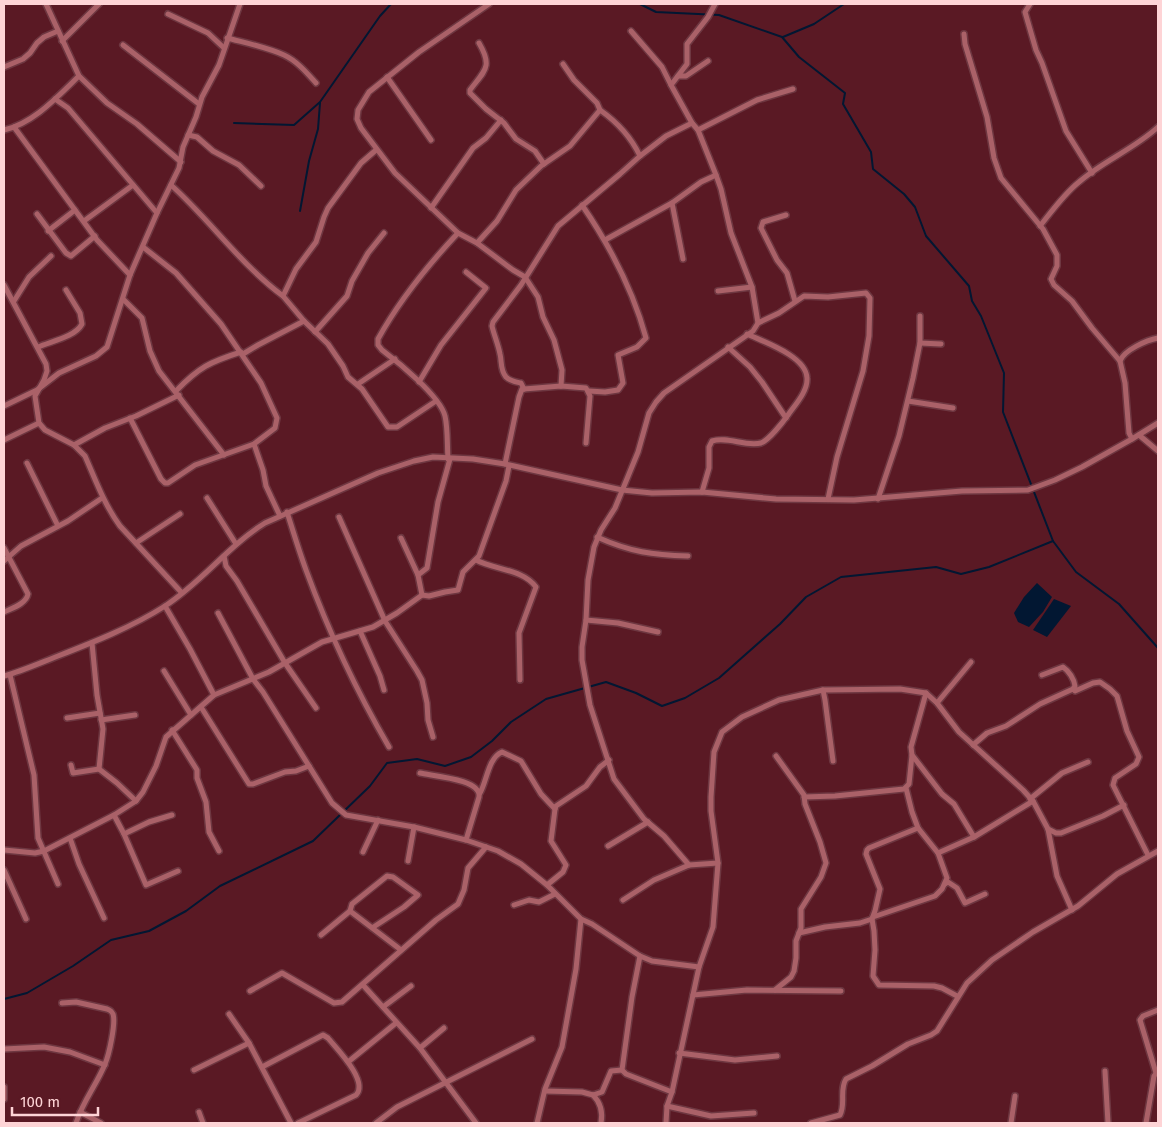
<svg xmlns="http://www.w3.org/2000/svg" width="1162" height="1127" font-family="'Fira Sans',sans-serif">
<style>
.water{fill:#021732}
.lines{fill:none;stroke-linecap:round;stroke-linejoin:round}
.stream{stroke:#021732;stroke-width:2}
.street-casing{stroke:#6e3741;stroke-width:8}
.street{stroke:#aa6168;stroke-width:5}
</style>
<rect width="100%" height="100%" fill="#5a1924"/>
<g class="water">
<path d="M1037,583L1052,597L1043,612L1029,627L1018,622L1014,613L1024,597Z"/>
<path d="M1054,599L1071,606L1047,637L1033,630Z"/>
</g>
<g class="lines">
<g class="stream">
<path d="M640,4L656,12L719,15L782,37L799,57L845,93L843,104L871,152L873,169L904,194L915,207L926,236L969,286L972,301L981,316L1004,373L1003,412L1053,541L1076,572L1119,604L1158,648"/>
<path d="M783,37L814,24L844,4"/>
<path d="M234,123L294,125L320,102L380,16L391,4"/>
<path d="M300,211L309,161L318,129L320,103"/>
<path d="M4,999L27,993L73,966L111,940L149,931L186,911L220,886L313,841L370,786L387,763L417,759L445,766L471,757L492,741L511,722L546,699L606,682L636,693L662,706L685,698L719,678L780,624L806,597L841,577L936,567L961,574L989,567L1053,541"/>
</g>
<defs>
<g id="street">
<path d="M46,4L79,76L107,103L137,124L181,162"/>
<path d="M489,4L419,52L369,92L358,110L357,119L361,128L395,173L458,233L477,243L513,270L525,277L538,297L543,317L554,340L562,370L561,386"/>
<path d="M715,4L708,17L687,44V64L671,85L692,123L698,130L716,175L721,189L731,233L752,287L758,323"/>
<path d="M1030,4L1025,12L1036,50L1042,63L1066,131L1092,173"/>
<path d="M168,14L208,33L224,48"/>
<path d="M631,31L662,67L671,85"/>
<path d="M964,34L965,44L987,117L994,158L1001,178L1043,229L1057,255V266L1051,279L1054,285L1072,301L1092,328L1120,361L1125,383L1129,433L1132,439"/>
<path d="M227,38C246,43 266,47 284,55C297,61 307,73 316,83"/>
<path d="M62,41L99,4"/>
<path d="M479,43C493,67 485,70 470,90V93L486,109L504,123L516,139L535,151L544,164"/>
<path d="M123,45L199,104"/>
<path d="M4,67L23,59L30,53L37,43L44,37L58,31"/>
<path d="M678,76H686L708,61"/>
<path d="M387,77L431,140"/>
<path d="M55,99L68,108L157,213"/>
<path d="M600,110C617,122 631,137 640,156"/>
<path d="M14,127L97,240L130,275"/>
<path d="M4,130C34,123 57,97 79,76"/>
<path d="M698,130L757,100L793,89"/>
<path d="M188,135L197,137L213,151L239,165L261,186"/>
<path d="M376,150L361,163L328,208L324,217L316,242L296,269L283,296L304,321L328,344L343,366L348,377L362,389L388,427H397L436,401"/>
<path d="M171,185C210,220 240,264 283,296"/>
<path d="M672,203L683,259"/>
<path d="M582,205C610,246 633,290 646,338L637,347L618,355L623,383L618,390L605,392L589,391"/>
<path d="M431,208L473,148L486,138L501,120"/>
<path d="M37,214L66,253L71,256L95,236"/>
<path d="M786,215L763,222L761,228L777,260L787,273L795,301"/>
<path d="M84,221L133,185"/>
<path d="M1040,226C1052,211 1064,194 1079,182C1103,161 1134,149 1158,127"/>
<path d="M48,231L75,210"/>
<path d="M605,240L672,203L701,182L716,175"/>
<path d="M477,243L497,221L516,190L541,166L570,146L600,110L597,103L574,80L563,64"/>
<path d="M4,285L46,364L47,371L44,380L35,396L39,423L45,430L74,445L85,456C96,481 104,504 120,526L182,593"/>
<path d="M718,291L752,287"/>
<path d="M123,299L142,318L150,351L159,371L224,455"/>
<path d="M14,301L29,277L51,256"/>
<path d="M315,332L347,296L352,281L368,253L384,233"/>
<path d="M920,343L941,344"/>
<path d="M38,347C52,341 75,337 82,324L80,313L66,290"/>
<path d="M728,347L750,367L762,382L786,418"/>
<path d="M243,354L258,345L304,321"/>
<path d="M1120,361C1124,350 1147,340 1158,338"/>
<path d="M419,382L441,345L486,288L466,272"/>
<path d="M358,384L395,359"/>
<path d="M524,389L521,383C516,382 510,381 506,377C500,370 502,362 500,354C498,344 494,335 492,326L493,322L521,285L558,226L620,174L640,156L666,136L692,123"/>
<path d="M524,389L561,386L586,388L590,396L586,443"/>
<path d="M176,391C199,367 210,362 241,352"/>
<path d="M908,401L953,408"/>
<path d="M4,406L37,390L59,373L96,356L107,347L130,275L157,213L179,168L183,147L196,117L202,97L219,65L240,4"/>
<path d="M130,418L161,479L165,483H168L195,465L254,444L275,428L277,418L261,383L221,324L176,273L143,247"/>
<path d="M1139,435L1158,451"/>
<path d="M4,440L39,423"/>
<path d="M254,444L263,470L266,486L280,516"/>
<path d="M74,445L105,428L136,416L179,395"/>
<path d="M448,459C447,445 448,429 445,416C440,396 398,362 382,350L378,345V339C399,301 428,265 458,233"/>
<path d="M27,463L58,526"/>
<path d="M505,464L519,397L522,389H524"/>
<path d="M702,492L709,468V447L712,441C728,436 745,447 761,443C769,440 783,422 788,415C795,405 808,391 807,378C806,356 764,342 747,334"/>
<path d="M207,498L236,544"/>
<path d="M878,499L899,436L913,378L920,343V316"/>
<path d="M287,512C293,531 299,551 306,570C328,630 357,692 389,747"/>
<path d="M339,517L385,621L417,671L422,680L427,703L428,720L433,737"/>
<path d="M597,537C630,552 653,555 688,556"/>
<path d="M401,538L418,575"/>
<path d="M136,543L180,514"/>
<path d="M4,548L28,594C26,604 12,608 4,612"/>
<path d="M224,556L226,566L237,581L285,663L316,708"/>
<path d="M476,560C495,570 523,569 536,587L519,633L520,680"/>
<path d="M4,561L21,546L68,521L102,498"/>
<path d="M422,595L418,575L427,568L438,502L450,459"/>
<path d="M165,606L190,649L214,695"/>
<path d="M218,613L253,679L263,692L332,803L346,815L414,827L466,840L498,851L521,864L547,885L581,919L592,924L640,956L652,961L699,967"/>
<path d="M586,620L618,623L658,632"/>
<path d="M360,631L380,676L384,690"/>
<path d="M92,643L97,695L103,729L99,769"/>
<path d="M164,671L191,715"/>
<path d="M10,675L34,775L38,838L58,884"/>
<path d="M4,676C22,671 40,663 58,656C94,642 132,627 165,606C202,582 228,546 265,523L378,473L414,461L433,457L473,459L505,464L622,490L652,493L702,492L776,499L854,500L962,491L1028,490L1055,480L1082,467L1132,439L1158,423"/>
<path d="M1073,689L1075,691L1093,683L1100,682L1110,689L1117,696L1127,731L1139,757L1136,764L1115,778L1113,785L1148,855"/>
<path d="M823,690L825,700L833,761"/>
<path d="M926,693L911,747L912,755L942,794L954,804L974,837"/>
<path d="M937,703L971,662"/>
<path d="M201,707L249,784H253L285,772L296,771L309,766"/>
<path d="M67,718L100,713"/>
<path d="M101,720L135,715"/>
<path d="M172,730L197,770V778L206,802L209,832L219,851"/>
<path d="M973,745L987,733L1006,726L1040,704L1073,689L1075,686C1074,679 1069,671 1063,667L1042,675"/>
<path d="M71,765L73,773L99,769L117,783L136,801"/>
<path d="M420,773C432,776 482,779 479,797L466,840"/>
<path d="M906,788L912,812L918,828L938,853"/>
<path d="M480,793C487,781 488,758 502,752L521,761L541,794L555,809"/>
<path d="M804,797L835,796L904,789L909,784L912,755"/>
<path d="M1030,799L1062,773L1088,762"/>
<path d="M114,815L124,834L146,885L178,871"/>
<path d="M918,828L869,848L867,850L866,854L880,889L875,911L872,919L874,931L875,950L873,976L879,985L934,986L942,988L957,996"/>
<path d="M1048,829L1056,833H1061L1103,816L1124,805"/>
<path d="M124,834L149,822L172,815"/>
<path d="M70,838L79,864L104,918"/>
<path d="M608,846L648,822"/>
<path d="M4,850L35,853L44,851L114,815L136,801L143,792L156,766L166,737L214,695L269,672L322,642L373,627L397,613L422,595L429,596L445,592L458,590L463,572L479,556L506,481L509,466"/>
<path d="M363,852L378,820"/>
<path d="M408,861L414,827"/>
<path d="M689,865L664,836L644,819L614,779L590,705L582,660V647L586,620L588,580L594,547L601,530L615,508L638,452L649,413L656,402L664,393L753,331L758,323L779,313L804,296L828,297L866,293L870,298L869,336L863,371L837,457L828,499"/>
<path d="M4,870L26,919"/>
<path d="M945,884L948,882L957,888L965,903L985,894"/>
<path d="M547,885L563,872L566,865L551,841L555,809L556,806L586,786L600,767L609,760"/>
<path d="M623,900L654,880L689,865L718,863"/>
<path d="M514,905L529,900L539,902L555,894"/>
<path d="M873,917L935,896L942,889L947,878L938,853L974,837L1033,801"/>
<path d="M372,928L404,907L418,895L393,877L387,876L352,904L350,911L401,950"/>
<path d="M799,933L825,927L860,923L872,919"/>
<path d="M321,935L350,911"/>
<path d="M640,956L632,997L622,1070L626,1074L672,1092"/>
<path d="M363,985L420,1048L476,1123"/>
<path d="M775,990L791,977L794,971L796,958V941L801,928V909L821,877L826,863L820,842L805,804L804,795L776,756"/>
<path d="M250,991L282,973L334,1003L342,1002L436,920L458,904L464,890L468,868L486,847"/>
<path d="M693,995L747,990L841,991"/>
<path d="M62,1003L76,1002L107,1009C111,1011 111,1010 113,1014C116,1023 109,1055 105,1064C97,1084 83,1101 76,1123"/>
<path d="M383,1007L411,986"/>
<path d="M229,1014L249,1043L291,1123"/>
<path d="M420,1048L444,1028"/>
<path d="M4,1049L44,1047L70,1052L105,1065"/>
<path d="M679,1053L735,1060L777,1056"/>
<path d="M348,1062L396,1023"/>
<path d="M262,1067L323,1035L328,1038C337,1049 369,1081 356,1095L298,1123"/>
<path d="M194,1070L249,1043"/>
<path d="M1105,1071L1108,1123"/>
<path d="M1156,1073L1140,1020L1143,1016L1158,1010"/>
<path d="M4,1087V1099"/>
<path d="M545,1091L582,1092L593,1095L602,1092L611,1071L622,1070"/>
<path d="M593,1095C601,1103 603,1112 601,1123"/>
<path d="M667,1106L711,1116L754,1113"/>
<path d="M80,1112L101,1123"/>
<path d="M199,1112L203,1123"/>
<path d="M376,1123L397,1107L532,1039"/>
<path d="M537,1123L545,1089L562,1047L576,969L581,919"/>
<path d="M666,1123L667,1106L672,1092L699,967L713,927L718,863L711,811V797L714,752L722,732L742,717L779,700L823,690L900,689L926,693L937,703L959,732L1023,790L1033,801L1048,829L1057,876L1072,910"/>
<path d="M811,1123L840,1115C846,1104 839,1090 846,1079L872,1066L908,1044L931,1035L937,1031L967,983L992,960L1033,932L1078,906L1117,874L1158,851"/>
<path d="M1011,1123L1015,1096"/>
<path d="M1146,1123L1154,1076L1158,1071"/>
</g>
</defs>
<use href="#street" class="street-casing"/>
<use href="#street" class="street"/>
</g>
<rect width="1162" height="1127" fill="none" stroke="#fed4d6" stroke-width="10"/>
<path d="M12 1107v8h86v-8" fill="none" stroke="#fed4d6" stroke-width="2.5"/>
<text x="20" y="1107" font-size="15" fill="#fed4d6" stroke="#5a1924" stroke-width="4" paint-order="stroke">100 m</text>
</svg>
